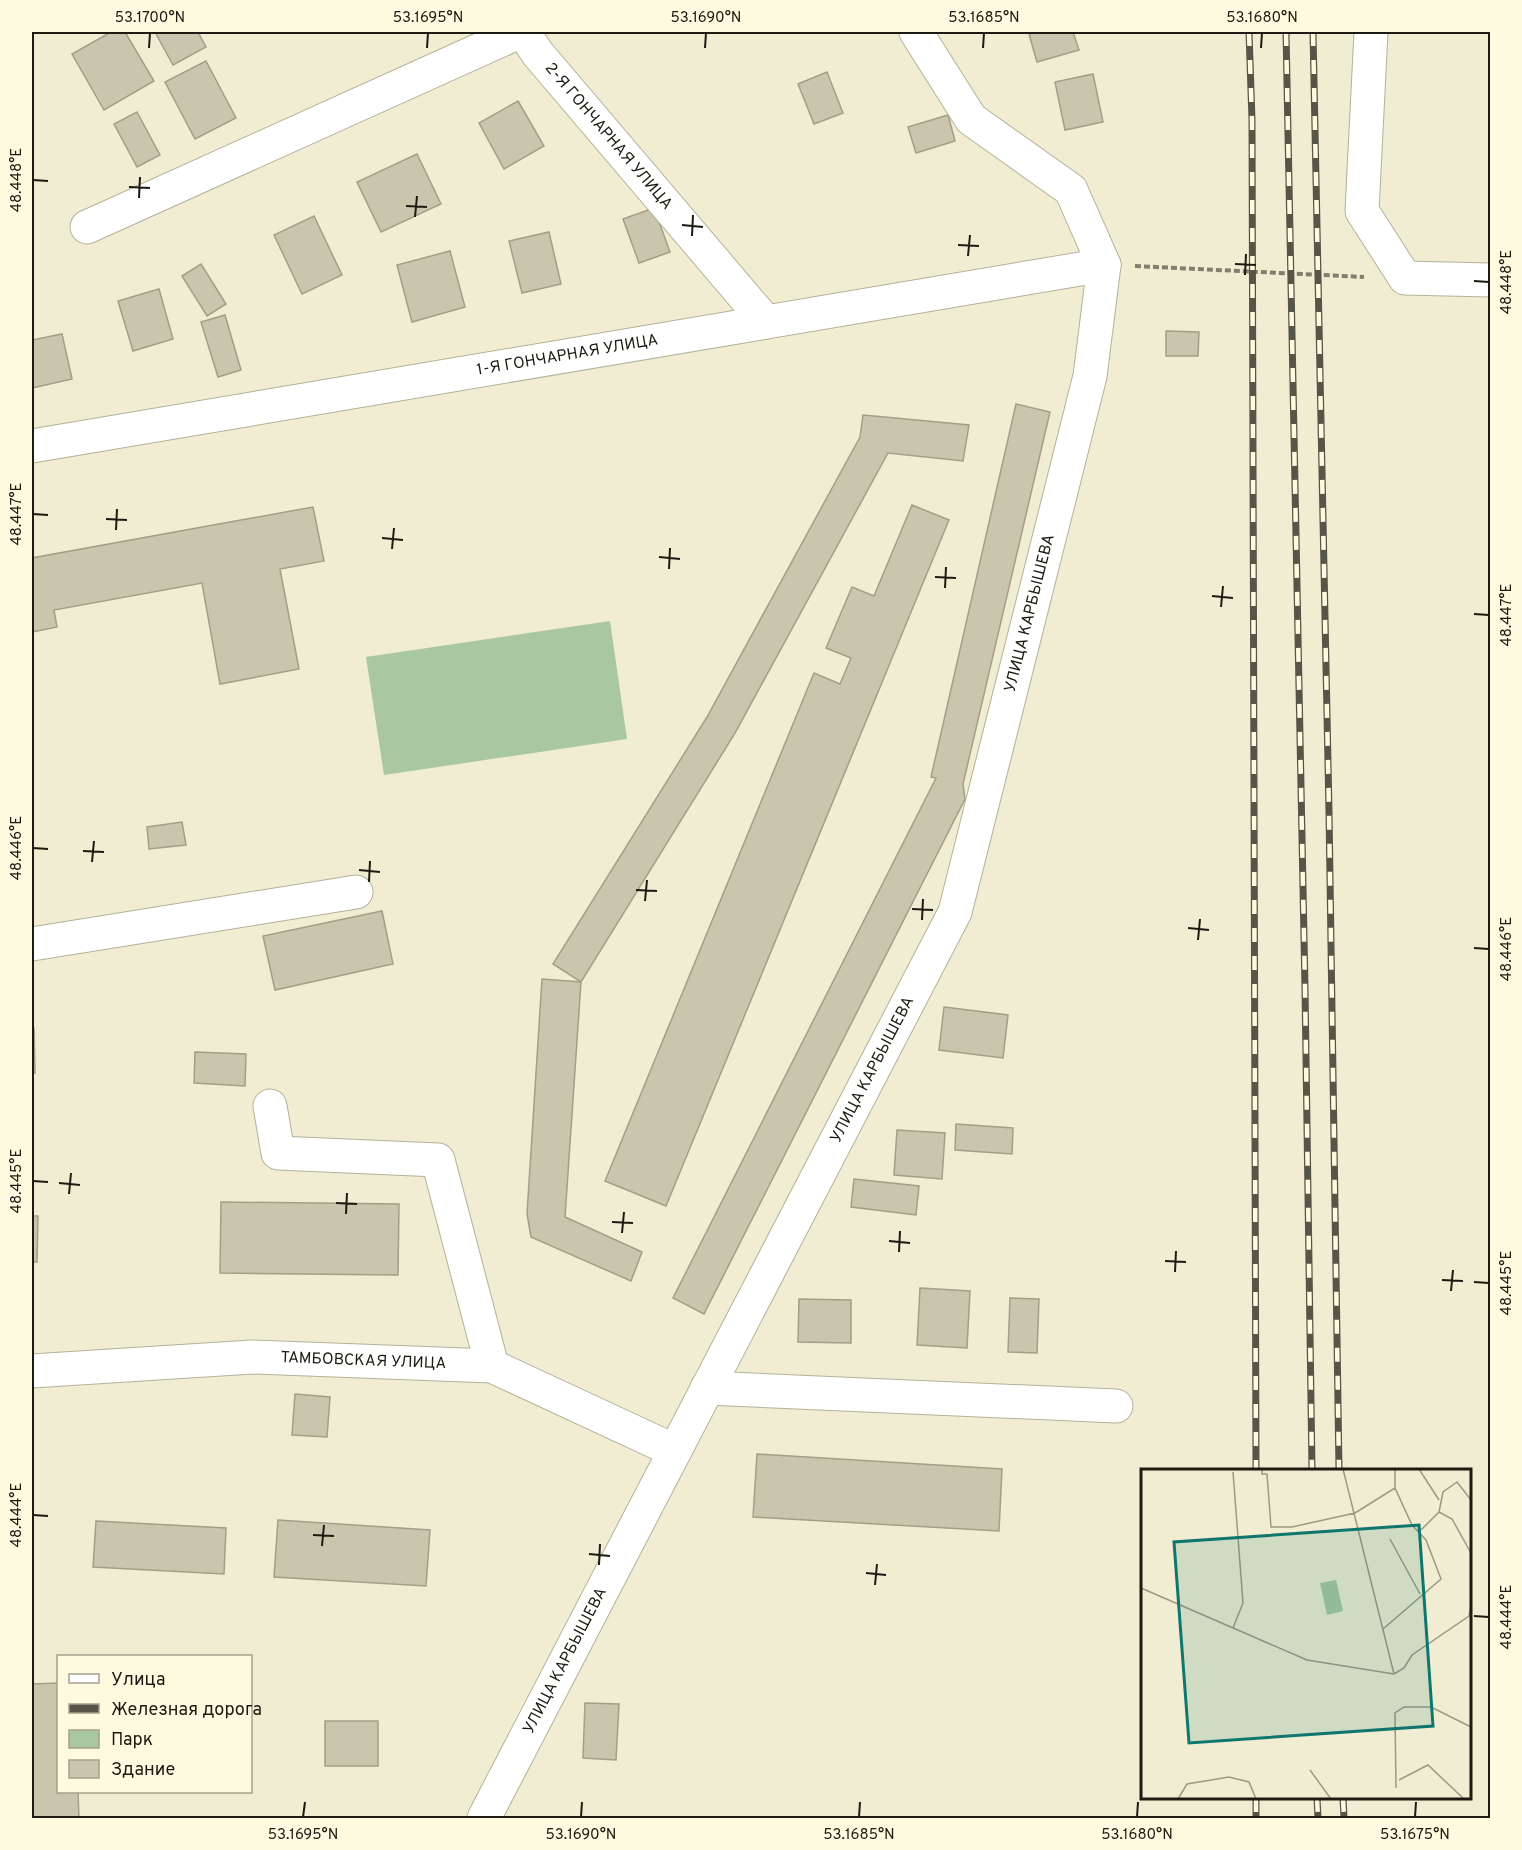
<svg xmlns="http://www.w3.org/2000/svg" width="1522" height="1850" font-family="Overpass,sans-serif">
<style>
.green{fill:#a9c7a1}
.building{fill:#cac6ae;stroke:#a39f87;stroke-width:1.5}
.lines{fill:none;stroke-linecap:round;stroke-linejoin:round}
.minor-casing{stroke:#b5b199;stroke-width:35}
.path{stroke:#817e6d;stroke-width:4;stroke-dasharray:6 3;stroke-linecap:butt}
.minor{stroke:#fff;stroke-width:33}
.rail-casing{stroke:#575547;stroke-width:7}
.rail{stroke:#fefae0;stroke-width:4.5;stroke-dasharray:14;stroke-linecap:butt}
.ticks{fill:none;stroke:#1c1a11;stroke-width:2}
.labels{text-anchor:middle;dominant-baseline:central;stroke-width:5;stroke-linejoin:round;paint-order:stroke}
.street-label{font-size:16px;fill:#1c1a11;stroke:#fefae0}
.inset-road{fill:none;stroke:#9c9985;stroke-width:1.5}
.view{fill:#0f766e;fill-opacity:0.15;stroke:#0f766e;stroke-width:3}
.inset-edge{fill:none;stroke:#1c1a11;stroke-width:3}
.neatline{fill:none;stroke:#1c1a11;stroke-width:2}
.ticks-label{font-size:15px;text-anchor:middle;fill:#1c1a11}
</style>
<rect width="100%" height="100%" fill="#f1edd3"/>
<path class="green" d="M610,621L627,739L384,775L366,657Z"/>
<g class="building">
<path d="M111,32H125L154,81L104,110L72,54Z"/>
<path d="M155,32H198L206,47L173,65Z"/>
<path d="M1038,32H1073L1079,50L1037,62L1029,34Z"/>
<path d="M206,61L236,118L195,139L165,82Z"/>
<path d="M827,72L843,113L814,124L798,84Z"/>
<path d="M1093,74L1103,122L1065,130L1055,82Z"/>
<path d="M518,101L544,146L504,169L479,123Z"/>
<path d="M137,112L160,155L137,167L114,124Z"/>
<path d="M948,115L955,141L916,153L908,127Z"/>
<path d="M417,154L441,204L381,232L357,182Z"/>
<path d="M654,208L670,252L639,263L623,219Z"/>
<path d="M314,216L342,275L302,294L274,235Z"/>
<path d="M549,232L561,284L522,293L509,241Z"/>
<path d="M450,251L465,307L412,322L397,265Z"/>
<path d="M201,264L226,304L207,316L182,276Z"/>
<path d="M159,289L173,339L133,351L118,301Z"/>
<path d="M225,315L241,370L218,377L201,322Z"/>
<path d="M1166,331L1199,332L1198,356H1166Z"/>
<path d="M62,334L72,379L32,388V340Z"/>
<path d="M1016,404L1050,412L963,784L965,799L704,1314L673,1298L936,778L931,777Z"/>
<path d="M863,415L969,425L963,461L888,453L735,733L581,982L553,964L707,717L860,437Z"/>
<path d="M912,505L949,520L666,1206L605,1181L814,673L840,684L851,658L826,648L852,587L874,596Z"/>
<path d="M313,507L324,561L280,569L299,669L220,684L202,583L54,610L57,627L32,632V558Z"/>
<path d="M182,822L186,845L149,849L147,827Z"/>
<path d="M382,911L393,964L275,990L263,936Z"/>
<path d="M542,979L581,982L565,1217L642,1252L631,1281L531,1237L527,1214Z"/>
<path d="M944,1007L1008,1015L1003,1058L939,1050Z"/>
<path d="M32,1028H34L35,1073H32Z"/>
<path d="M195,1052L246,1054L245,1086L194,1083Z"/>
<path d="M956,1124L1013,1128L1012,1154L955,1150Z"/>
<path d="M897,1130L945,1133L942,1179L894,1175Z"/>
<path d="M854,1179L919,1186L916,1215L851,1207Z"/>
<path d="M221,1202L399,1204L398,1275L220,1273Z"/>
<path d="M32,1216H38L37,1262H32Z"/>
<path d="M920,1288L970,1291L967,1348L917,1345Z"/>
<path d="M1010,1298L1039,1299L1037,1353L1008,1352Z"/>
<path d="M799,1299L851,1300V1343L798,1342Z"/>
<path d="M295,1394L330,1397L327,1437L292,1435Z"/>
<path d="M757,1454L1002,1469L999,1531L753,1517Z"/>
<path d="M278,1520L430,1530L426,1586L274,1577Z"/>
<path d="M96,1521L226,1528L224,1574L93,1567Z"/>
<path d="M58,1683V1792H78L79,1818H32V1684Z"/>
<path d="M585,1703L619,1704L616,1760L583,1758Z"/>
<rect x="325" y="1721" width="53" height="45"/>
</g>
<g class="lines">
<defs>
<g id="minor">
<path id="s1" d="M523,32L538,54L766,322"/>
<path d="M916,32L971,119L1071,190L1104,265"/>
<path d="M1371,32L1362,211L1405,278L1490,280"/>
<path d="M87,227L519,32"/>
<path id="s2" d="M32,446L1104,265"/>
<path d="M32,944L356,892"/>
<path d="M270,1106L278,1153L438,1160L492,1366"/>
<path id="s3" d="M32,1371L252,1357L492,1366L675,1451"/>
<path d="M707,1388L1116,1406"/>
<path id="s4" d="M484,1818L955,912L1090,376L1104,265"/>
</g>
</defs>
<use href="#minor" class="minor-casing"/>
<path class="path" d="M1135,266L1364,277"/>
<use href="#minor" class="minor"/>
<defs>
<g id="rail">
<path d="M1249,32L1252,120L1256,1470"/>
<path d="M1286,32L1305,988L1312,1470"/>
<path d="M1313,32L1329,812L1339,1470"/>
<path d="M1256,1798V1818"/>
<path d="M1317,1798L1318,1818"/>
<path d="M1343,1798L1344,1818"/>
</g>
</defs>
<use href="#rail" class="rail-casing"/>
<use href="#rail" class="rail"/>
</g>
<path class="ticks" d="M149,48L150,33M427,48L428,33M705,48L706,33M983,48L984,33M1261,48L1262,33M33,180L48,181M129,187L150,188M139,198L140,177M406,206L427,207M415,217L417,196M682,225L703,227M692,236L693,215M958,245L979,246M968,256L970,235M1235,264L1256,265M1245,275L1246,254M1474,281L1489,282M33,514L48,515M106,519L127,520M116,530L117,509M382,538L403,540M392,549L394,528M659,557L680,559M669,569L670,548M935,577L956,578M945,588L946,567M1212,596L1233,598M1221,607L1223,586M1474,614L1489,615M33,848L48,849M83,851L104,852M92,862L94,841M359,870L380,872M369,882L370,861M636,890L657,891M645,901L647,880M912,909L933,910M922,920L923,899M1188,928L1209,930M1198,940L1200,919M1474,948L1489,949M33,1181L48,1182M59,1183L80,1185M69,1194L71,1173M336,1203L357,1204M346,1214L347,1193M612,1222L633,1223M622,1233L624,1212M889,1241L910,1243M899,1252L900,1231M1165,1261L1186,1262M1175,1272L1176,1251M1442,1280L1463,1281M1474,1282L1489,1283M1451,1291L1453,1270M33,1515L48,1516M313,1535L334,1536M322,1546L324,1525M589,1554L610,1556M599,1565L600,1544M866,1573L886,1575M875,1585L877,1564M1474,1616L1489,1617M303,1817L305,1802M581,1817L582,1802M859,1817L860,1802M1137,1817L1138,1802M1415,1817L1416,1802"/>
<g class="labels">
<g class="street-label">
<text stroke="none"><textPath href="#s1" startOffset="135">2-Я ГОНЧАРНАЯ УЛИЦА</textPath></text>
<text stroke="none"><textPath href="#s2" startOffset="543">1-Я ГОНЧАРНАЯ УЛИЦА</textPath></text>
<text stroke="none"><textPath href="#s4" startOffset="1329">УЛИЦА КАРБЫШЕВА</textPath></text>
<text stroke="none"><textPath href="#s4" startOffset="843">УЛИЦА КАРБЫШЕВА</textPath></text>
<text stroke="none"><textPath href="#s3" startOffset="332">ТАМБОВСКАЯ УЛИЦА</textPath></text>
<text stroke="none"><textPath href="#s4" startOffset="177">УЛИЦА КАРБЫШЕВА</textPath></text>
</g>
</g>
<g transform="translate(1141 1469)">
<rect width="330" height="330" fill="#f1edd3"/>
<path d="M195,111L202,142L186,146L179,114Z" fill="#a9c7a1"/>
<path class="inset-road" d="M121,0V5H126L130,58H151L214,44L254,19M202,0L253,205M278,0L298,31M92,3L102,134L92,159M298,43L302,23L316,13L330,31M298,43L311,50L330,84M280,61L298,43M249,70L279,125M0,119L166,191L253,205M242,160L300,110L285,71L271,56L254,19V0M253,205L263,199L271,186L328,147L330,135M169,301L190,330M258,311L287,296L323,330M255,319L254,244L263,238H290L330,258M37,330L46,315L88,308L108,313L115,330"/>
<path class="view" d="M278,56L292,257L48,274L33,73Z"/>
<rect width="330" height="330" class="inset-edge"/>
</g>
<rect width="1522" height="1850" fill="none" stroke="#fefae0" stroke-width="66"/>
<rect x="57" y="1655" width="195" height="138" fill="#fefae0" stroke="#a4a08d" stroke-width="1.5"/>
<rect x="69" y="1674" width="30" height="9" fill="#ffffff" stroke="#a4a08d" stroke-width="1.5"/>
<text x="111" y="1685" font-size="18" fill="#1c1a11">Улица</text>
<rect x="69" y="1704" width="30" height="9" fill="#575547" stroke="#a4a08d" stroke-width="1.5"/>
<text x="111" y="1715" font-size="18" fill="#1c1a11">Железная дорога</text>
<rect x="69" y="1730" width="30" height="18" fill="#a9c7a1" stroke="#a4a08d" stroke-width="1.5"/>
<text x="111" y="1745" font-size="18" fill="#1c1a11">Парк</text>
<rect x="69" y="1760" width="30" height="18" fill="#cac6ae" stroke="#a4a08d" stroke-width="1.5"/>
<text x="111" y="1775" font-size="18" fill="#1c1a11">Здание</text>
<rect x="33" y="33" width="1456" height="1784" class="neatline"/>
<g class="ticks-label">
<text x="150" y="22">53.1700°N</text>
<text x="428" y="22">53.1695°N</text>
<text x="706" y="22">53.1690°N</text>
<text x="984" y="22">53.1685°N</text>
<text x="1262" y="22">53.1680°N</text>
<text transform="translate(16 180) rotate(-90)" y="5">48.448°E</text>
<text transform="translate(1506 282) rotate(-90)" y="5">48.448°E</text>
<text transform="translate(16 514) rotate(-90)" y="5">48.447°E</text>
<text transform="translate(1506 615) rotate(-90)" y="5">48.447°E</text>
<text transform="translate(16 848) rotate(-90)" y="5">48.446°E</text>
<text transform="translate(1506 949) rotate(-90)" y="5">48.446°E</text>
<text transform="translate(16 1181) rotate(-90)" y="5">48.445°E</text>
<text transform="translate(1506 1283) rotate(-90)" y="5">48.445°E</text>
<text transform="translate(16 1515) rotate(-90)" y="5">48.444°E</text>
<text transform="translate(1506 1617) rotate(-90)" y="5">48.444°E</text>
<text x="303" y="1839">53.1695°N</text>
<text x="581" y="1839">53.1690°N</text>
<text x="859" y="1839">53.1685°N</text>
<text x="1137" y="1839">53.1680°N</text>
<text x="1415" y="1839">53.1675°N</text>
</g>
</svg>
